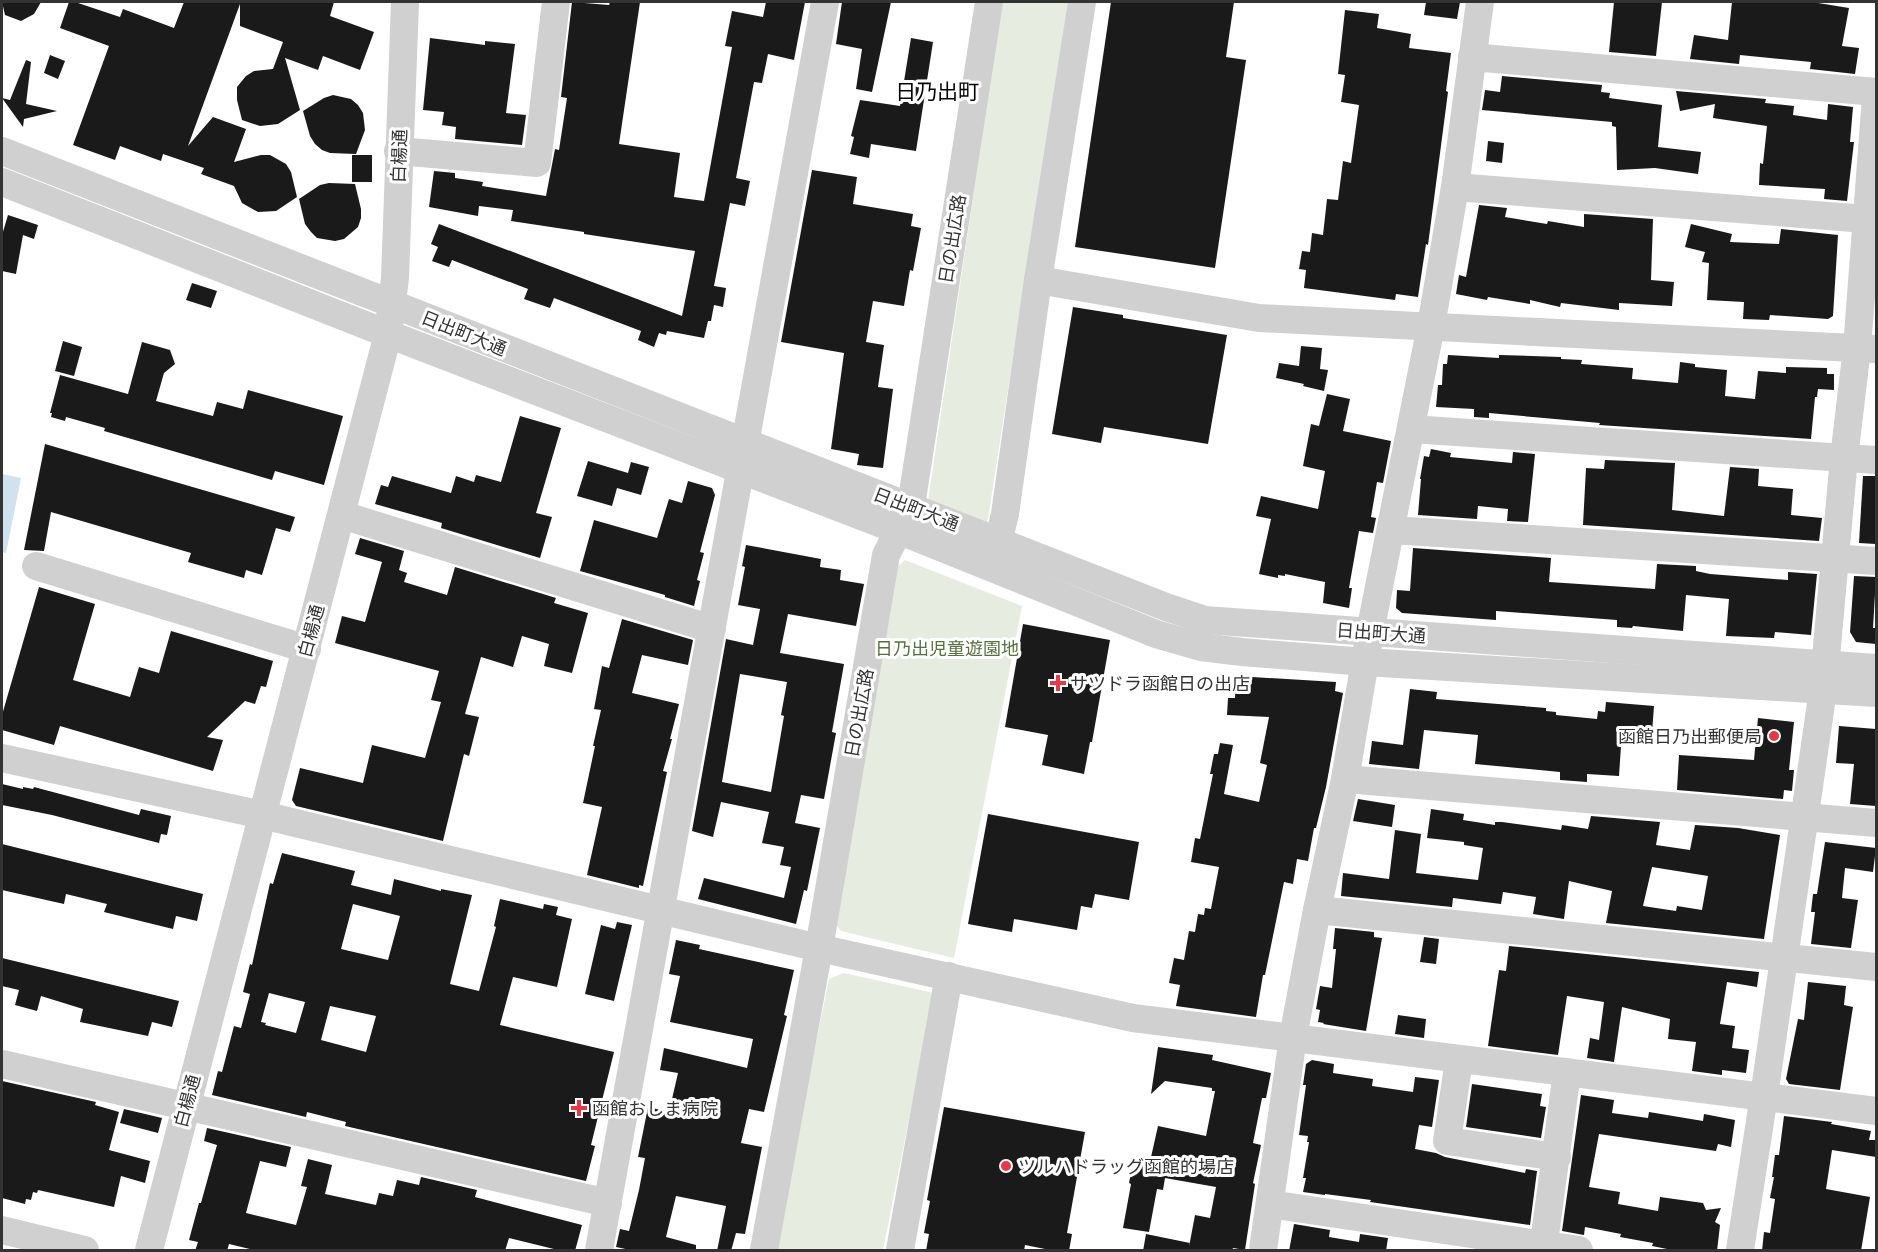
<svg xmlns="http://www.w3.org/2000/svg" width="1878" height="1252" font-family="'Public Sans','Noto Sans JP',sans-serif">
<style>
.green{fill:#e6ecdf}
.water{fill:#cfe2ee}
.building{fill:#1a1a1a;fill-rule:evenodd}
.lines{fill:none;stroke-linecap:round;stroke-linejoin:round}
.minor{stroke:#d0d0d0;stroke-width:28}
.poi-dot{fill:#e63946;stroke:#fff;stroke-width:2}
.labels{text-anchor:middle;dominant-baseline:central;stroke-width:6;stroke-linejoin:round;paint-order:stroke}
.street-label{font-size:18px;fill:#333;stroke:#fff}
.park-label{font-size:18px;fill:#56703f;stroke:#fff}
.poi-label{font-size:18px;fill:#333;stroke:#fff;text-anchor:start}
.quarter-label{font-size:21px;fill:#000;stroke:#fff}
</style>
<rect width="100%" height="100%" fill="#fff"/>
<g class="green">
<path d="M1002,2H1068L987,525L928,501Z"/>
<path d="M905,560L1022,606L954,958L841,931L832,920L896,568Z"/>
<path d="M844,973L934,993L883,1250H774L829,979Z"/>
</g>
<path class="water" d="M2,474L21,478L6,553L2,552Z"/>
<g class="building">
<path d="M2,2H41L34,14L21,21L5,15Z"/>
<path d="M69,2H75L120,17L123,9L174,28L184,2H334L330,16L374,32L360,70L323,56L318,70L285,58L300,110L278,124L260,126L242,120L237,100V87L246,76L254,71L273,69L283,42L240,26V4L188,146L213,117L246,129L234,162L261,155H270L286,164L291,172L297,197L276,211L258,212L242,203L234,186L201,174L204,168L163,154L161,161L120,146L115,160L73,145L109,46L60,28Z"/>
<path d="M572,2L609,5L610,2H640L619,144L680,153L674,197L704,201L732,47L725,46L732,11L763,17L766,2H805L794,60L768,54L762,83L754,82L736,178L750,181L745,206L730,203L714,286L726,288L723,307L714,305L711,321H708L704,338L667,331L666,335L659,333L654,347L638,340L641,331L554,298L550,308L524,299L528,289L452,260L449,267L432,261L438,247L431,244L439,224L682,316L695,251L584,234V232L511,221L513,210L479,206L478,216L429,207L434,171L455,173V178L483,182L482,186L546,196L555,149L559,150L567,98L561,97Z"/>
<path d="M842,2H891L872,92L856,89L862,49L836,44Z"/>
<path d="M1111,2H1234L1226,57L1246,60L1215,268L1075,247Z"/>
<path d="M1426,2H1460L1457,19L1424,15Z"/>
<path d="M1614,2H1662L1656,56L1609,52Z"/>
<path d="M1732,2H1812L1849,8L1842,46L1859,48L1855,74L1810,69L1811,62L1740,55L1739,64L1690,59L1694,35L1728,40Z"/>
<path d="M1345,10L1379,14L1377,28L1411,34L1409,48L1451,53L1446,91L1448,92L1428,245L1426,244L1418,297L1396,294L1395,300L1304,288L1306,270L1299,269L1302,251L1310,252L1312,233L1323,235L1327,199L1338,200L1343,161L1351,163L1359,105L1341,102L1345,75L1338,74Z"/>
<path d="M430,38L485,45V41L515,44L506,113L526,115L522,145L455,139L456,127L442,125L444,112L423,110Z"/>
<path d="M911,38L933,42L916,151L871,144L869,158L850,154L854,137L851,136L860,100L900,106Z"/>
<path d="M50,55L65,61L58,79L44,73Z"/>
<path d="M26,60L31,62L26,104L57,111L24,119L23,127L2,98L10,100Z"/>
<path d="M1502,76L1602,85L1601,92L1610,93L1609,98L1662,105L1658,147L1701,152L1698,174L1655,168L1617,170L1616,127L1612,126V122L1482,110L1485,90L1500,92Z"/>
<path d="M1676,91L1766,99L1765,103L1794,106L1793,115L1827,120L1828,104L1853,107L1850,142H1854L1847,201L1824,199L1825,189L1759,185L1760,163L1763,164L1767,126L1713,118L1715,104L1680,111Z"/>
<path d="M333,95L351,99L358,105L363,113L365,130L356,154L330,153L322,150L315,144L310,136L303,111L324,98Z"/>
<path d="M1488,141L1504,143L1502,163L1486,161Z"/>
<rect x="352" y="155" width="20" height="27"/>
<path d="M812,170L857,177L853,204L913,214L911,226L921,228L913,271L910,270L904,306L873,301L866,342L884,345L878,387L893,389L883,468L857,465L859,454L831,449L844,353L781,342Z"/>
<path d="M329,183L355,184L361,209V218L358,227L344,239L335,241L317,238L311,232L305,224L299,199L320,185Z"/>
<path d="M1479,205L1507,208L1505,217L1547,224L1548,221L1584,227V214L1653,219L1651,280L1674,282L1672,306L1619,303V310L1561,303L1560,307L1530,300V304L1488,297L1487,300L1456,294L1459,275L1466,277Z"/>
<path d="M8,215L38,225L34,239L23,235L16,274L2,271V235Z"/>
<path d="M1691,224L1732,234L1730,242L1779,244L1781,229L1838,235L1833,316L1828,319L1770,315L1769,320L1743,319L1744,302L1707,300L1709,263L1702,262L1705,252L1685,247Z"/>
<path d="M192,283L217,291L211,308L186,300Z"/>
<path d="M1073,307L1123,315V318L1227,335L1208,444L1104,427L1101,443L1052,434Z"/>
<path d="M63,341L82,347L74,376L55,371Z"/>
<path d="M142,342L170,350L175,364L164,373L156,401L213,416L217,402L243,409L248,390L343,416L324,485L275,471L272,480L104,431L105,428L66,417L65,421L51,417L52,413H50L60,375L128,394Z"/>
<path d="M1301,346L1322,348L1320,369L1328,370L1324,391L1303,386L1304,384L1276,378L1279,363L1299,366Z"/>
<path d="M1448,355L1499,358V355L1561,357V359L1582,360L1581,364L1633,368L1632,379L1678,383L1680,362L1695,364V367L1727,370L1725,396L1755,399L1758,371L1786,373V367L1827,368V374H1834V390L1818,389L1817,397H1815L1811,439L1599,425L1600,423L1489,413V418L1474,417V409L1436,407L1438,385H1442L1443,364H1447Z"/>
<path d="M1327,394L1350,399L1343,431L1391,441L1383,483L1377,482L1371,517L1376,518L1373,533L1359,531L1349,588H1352L1349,608L1323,603L1325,582L1285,574V576L1278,575V578L1259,574L1271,519L1256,516L1261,496L1318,509L1325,471L1303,466L1311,424L1319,426Z"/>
<path d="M520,416L561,428L536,513L552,517L540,558L441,528L442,523L375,504L381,485L388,487L392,476L451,493L456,476L474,482L476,475L501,482Z"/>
<path d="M45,444L295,517L290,532L276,528L262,575L246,570L244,578L188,562L191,553L51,512L44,551L24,550Z"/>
<path d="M1431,449L1451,453L1450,457L1512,463L1513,452L1535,454L1528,522L1507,521L1508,509L1478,506L1477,519L1418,515L1421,479H1420L1424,456L1429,457Z"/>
<path d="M1605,460L1675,463L1672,510L1724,516L1730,467L1759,469L1758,486L1793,489L1791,515L1822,518L1819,541L1583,525L1586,468L1604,469Z"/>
<path d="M588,461L628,473L631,462L649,467L641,495L617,488L612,506L577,496Z"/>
<path d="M1863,476H1876V544L1859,543Z"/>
<path d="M688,481L712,488L715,495L700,552L704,553L697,580L700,581L694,606L665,597V595L580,571L594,520L657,538L669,499L682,503Z"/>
<path d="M360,538L404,551L399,570L407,573L404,582L447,595L455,567L556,598L554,603L588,613L572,673L544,666L549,644L522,636L513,667L481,657L465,714L479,717L469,756L464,754L443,841L296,806L292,800L300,768L363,783L372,745L425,758L441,702L431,700L439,671L335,643L342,616L365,622L382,562L355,554Z"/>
<path d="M746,545L821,559L820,567L841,570L840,580L864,584L856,626L788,614L780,653L844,664L832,732L836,733L824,799L801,795L795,823L820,828L807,891L804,890L796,924L698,899L704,878L784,898L791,867L780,865L784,847L762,843L769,812L721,802L713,837L692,831L726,639L753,645L760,609L738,605L745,567L742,566ZM740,674L787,682L781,715L784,716L771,792L722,782Z"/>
<path d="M1413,548L1551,558L1549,582L1655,589L1657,564L1696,566V571L1710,574L1788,580V572L1817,574L1811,635L1775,632L1774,638L1726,636L1729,599L1686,595L1683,631L1633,626L1632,628L1617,627V620L1496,611V620L1402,613L1396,608L1397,590L1410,591Z"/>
<path d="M1854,576L1876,577L1873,628H1876V644L1856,642L1850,632Z"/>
<path d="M39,587L95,604L73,680L130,697L139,667L159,673L171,631L273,661L266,687L261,686L255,704L245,701L207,737L223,740L213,771L60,726L54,745L2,730V715Z"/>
<path d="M622,619L693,640L688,665L642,655L632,693L679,704L670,739H672L663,771L667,772L643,886L639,885V888L587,875L602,807L583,803L595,746H593L601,710L594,709L602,666L609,668Z"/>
<path d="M1023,624L1110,640L1092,742H1090L1084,774L1042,765L1048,735L1005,727Z"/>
<path d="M1236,676L1336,682L1335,691L1343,693L1326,787L1316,828H1314L1308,861L1297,859L1293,884L1284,882L1265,975H1263L1256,1017L1176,1006L1180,985L1169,983L1174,958L1184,960L1189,931L1195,932L1198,914L1204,915L1205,908L1211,909L1219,867L1191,862L1195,838L1200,839L1213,774H1210L1214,754H1218L1220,743L1233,745L1224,794L1259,802L1267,765L1260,763L1269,717L1227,715L1228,698H1235Z"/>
<path d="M1410,689L1437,692L1436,699L1546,708V711L1556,712V715L1597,719L1598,711L1605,712L1606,702L1654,706L1652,733L1622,731L1619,776L1587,774V782L1560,780V772L1475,764L1478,735L1424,730L1419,769L1369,764L1372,741L1403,745Z"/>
<path d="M1758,718L1794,722L1789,770H1794L1792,791L1784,790L1783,799L1677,790L1679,755L1754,760Z"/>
<path d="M1839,726L1876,729V806L1850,804L1854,764L1836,763Z"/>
<path d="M2,784L23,789V787L33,789L34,787L139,815L141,809L171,816L167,835L161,834L159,843L52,815L2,805Z"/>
<path d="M1358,799L1395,805L1392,827L1353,821Z"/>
<path d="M1431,809L1464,814L1463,820L1495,825V822H1502L1561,830L1562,825L1588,829L1591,816L1660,822L1656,845L1690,850L1695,825L1738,828L1780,835L1764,939L1606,923L1612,891L1569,881L1564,919L1533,914L1536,897L1503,892L1501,904L1453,898L1452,907L1341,896L1343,873L1389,879L1395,830L1421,834L1416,873L1478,880L1483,848L1464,845V842L1427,838ZM1652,867L1708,876L1702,910L1677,906L1676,911L1643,906Z"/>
<path d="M988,814L1139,842L1129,900L1095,894L1092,908L1081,906L1077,930L1014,919L1012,932L968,924Z"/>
<path d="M1825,842L1876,848L1873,872L1845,868L1842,898L1858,900L1851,948L1811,944L1815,912H1811L1813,894H1817Z"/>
<path d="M2,844L203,894L197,921L176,916L173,929L104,912L107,904L66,894L64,904L2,890Z"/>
<path d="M282,853L355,871L351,885L391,895L394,879L441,891V889L472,895L450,984L479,991L496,927L494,926L500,899L543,909L544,904L558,907L556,915L572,919L557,987L513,977L500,1025L614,1052L591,1145L595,1146L586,1181L345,1126L346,1122L307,1112L306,1117L212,1095L218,1071L222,1072L234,1026L241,1028L250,994L243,992L250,964L252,965L270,883L273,884ZM353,904L400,916L388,960L341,949ZM269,993L305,1002L296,1033L265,1025L266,1023L261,1022ZM330,1006L376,1016L366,1052L321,1040Z"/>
<path d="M617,922L632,925L614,1001L585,994L601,925L615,929Z"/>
<path d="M1335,928L1374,932V937L1382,938L1366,1031L1323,1024L1324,1023L1318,1022L1320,1010L1316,1009L1320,986L1332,988L1336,949H1333Z"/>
<path d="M1424,937L1439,939L1436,964L1420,962Z"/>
<path d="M676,940L700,945L699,949L794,970L784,1015L787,1016L764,1112L749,1109L741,1143L762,1147L745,1234L736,1233L731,1251H717L726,1206L676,1196L666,1237L696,1245V1251H635L616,1247L620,1229L629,1231L639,1190L645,1158L638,1157L648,1107L669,1112L678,1073L660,1070L664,1048L747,1068L753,1039L670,1022L680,976L669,974Z"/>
<path d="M1509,946L1759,972L1757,987L1727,982L1720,1024L1735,1026L1732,1048L1749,1050L1746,1073L1722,1070V1075L1692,1071L1696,1042L1668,1039L1670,1019L1622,1007L1614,1062L1587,1058L1590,1038L1599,1040L1604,1002L1567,996L1558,1055L1488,1046L1499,970L1506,971Z"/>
<path d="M2,958L179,1001L172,1027L152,1022L148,1036L80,1022L83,1009L41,996L37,1011L15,1005L19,990L2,986Z"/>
<path d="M1808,982L1846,986L1844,1005L1853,1007L1840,1090L1789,1084L1786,1079L1798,1019L1804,1020Z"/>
<path d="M1398,1015L1426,1019L1424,1038L1395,1034Z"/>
<path d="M1158,1047L1213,1055L1212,1060L1271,1073L1266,1098H1262L1253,1143L1261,1145L1253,1183L1255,1184L1245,1250L1233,1248L1232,1251H1143L1146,1234L1190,1243L1189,1247L1195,1215L1210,1218L1216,1187L1165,1178L1163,1190L1157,1189L1149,1232L1123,1228L1131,1184L1129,1183L1133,1162L1149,1166L1158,1126L1206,1136L1215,1091H1212V1088L1165,1081L1151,1094Z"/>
<path d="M1312,1060L1334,1064L1333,1073L1373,1079L1372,1086L1413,1092L1415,1077L1439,1080L1432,1127L1419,1125L1415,1149L1436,1153L1445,1157L1525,1173L1526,1169L1537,1171L1530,1225L1370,1202L1371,1200L1325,1194V1195L1303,1192L1306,1178H1303L1309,1142H1307L1308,1136L1299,1135L1306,1085H1303L1306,1064Z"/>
<path d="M2,1081L96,1102L95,1105L119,1112L109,1150L150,1161L145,1183L121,1176L114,1207L38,1190L37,1193L33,1192L31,1200L26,1199L25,1204L2,1198Z"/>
<path d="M1472,1084L1542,1094L1540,1106L1546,1107L1541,1138L1466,1127Z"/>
<path d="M1581,1095L1614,1100L1612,1113L1648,1118L1649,1112L1703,1121L1704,1114L1735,1120L1731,1147L1718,1144L1716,1151L1599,1134L1589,1187L1620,1192L1618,1204L1658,1211L1660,1197L1703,1203L1706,1210L1721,1208L1715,1222L1720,1225L1717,1251H1677L1652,1246L1653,1243L1620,1237L1621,1234L1585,1227L1584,1235L1562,1231Z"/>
<path d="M944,1107L1085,1132L1067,1233L1072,1234L1069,1251H1055L1025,1245L1024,1251H926L929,1234L924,1233L930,1201L927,1200Z"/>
<path d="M124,1109L162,1118L158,1133L120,1123Z"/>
<path d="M1784,1116L1832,1122L1831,1124L1871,1131L1869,1140H1876V1157L1832,1150L1826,1189L1870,1197L1861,1251H1762L1764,1232L1770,1233L1775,1199L1770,1198L1774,1177H1772L1775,1155H1779Z"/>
<path d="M207,1128L291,1147L286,1167L260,1161L246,1213L296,1225L307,1187L301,1186L308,1159L332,1165L325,1194L376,1205L379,1193L393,1196L397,1180L419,1185L421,1177L477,1190L475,1197L582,1225L575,1251H562L509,1238L505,1251H258L229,1244L227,1251H195L198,1242L189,1240L199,1203H201L217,1145L204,1141Z"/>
<path d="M1294,1224L1330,1230L1329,1237L1359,1242L1360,1234L1388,1238L1386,1251H1289Z"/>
</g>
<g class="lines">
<g class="minor">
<path d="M1472,57L1876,92"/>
<path d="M2,151C390,304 778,456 1166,607L1205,620L1876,668"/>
<path d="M398,151L537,163L556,2"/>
<path d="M2,182L388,334L900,531L1156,634L1201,647L1242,652L1365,662L1876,693"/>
<path d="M1455,187L1866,219"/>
<path d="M1038,280L1259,318L1874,349"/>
<path d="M1411,429L1876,460"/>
<path d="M342,515L712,629"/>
<path d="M1391,530L1876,561"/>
<path d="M994,559L1005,514L1038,280L1082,2"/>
<path d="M36,566L307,649"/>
<path d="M2,758L262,815L819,948L1133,1018L1876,1111"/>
<path d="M1345,779L1876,823"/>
<path d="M1317,910L1876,967"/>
<path d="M1459,1060L1447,1141L1557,1157"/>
<path d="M2,1064L608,1203"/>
<path d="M1270,1204L1579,1250"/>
<path d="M2,1230L85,1250"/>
<path d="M149,1250L388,334L395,278L405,2"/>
<path d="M599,1250L825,2"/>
<path d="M764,1250L819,948L886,555L911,506L989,2"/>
<path d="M900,1250L949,976"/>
<path d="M1263,1250L1293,1037L1317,910L1345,779L1370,632L1431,326L1455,187L1480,2"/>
<path d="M1543,1250L1567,1072"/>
<path d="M1740,1250L1764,1096L1823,690L1844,458L1857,348L1876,97"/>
</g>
</g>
<g class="poi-dot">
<path d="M1055 674h6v6h6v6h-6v6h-6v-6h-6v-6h6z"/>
<circle cx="1774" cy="736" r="6"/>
<path d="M576 1099h6v6h6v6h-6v6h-6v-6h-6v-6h6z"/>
<circle cx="1006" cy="1166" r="6"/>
</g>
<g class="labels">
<g class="street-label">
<text transform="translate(399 156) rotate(-88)">白楊通</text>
<text transform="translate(952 239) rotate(-81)">日の出広路</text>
<text transform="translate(464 333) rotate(22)">日出町大通</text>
<text transform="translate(916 509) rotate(21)">日出町大通</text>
<text transform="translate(311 631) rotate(-75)">白楊通</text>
<text transform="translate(1381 633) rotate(4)">日出町大通</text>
<text transform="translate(859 713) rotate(-80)">日の出広路</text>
<text transform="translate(187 1101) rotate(-75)">白楊通</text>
</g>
<g class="park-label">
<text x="947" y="648">日乃出児童遊園地</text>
</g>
<g class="poi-label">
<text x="1070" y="683">サツドラ函館日の出店</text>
<text x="1762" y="736" text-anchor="end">函館日乃出郵便局</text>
<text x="592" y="1108">函館おしま病院</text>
<text x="1018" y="1166">ツルハドラッグ函館的場店</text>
</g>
<g class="quarter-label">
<text x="937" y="91">日乃出町</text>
</g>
</g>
<rect width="1878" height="1252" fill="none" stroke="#333333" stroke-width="6"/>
</svg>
